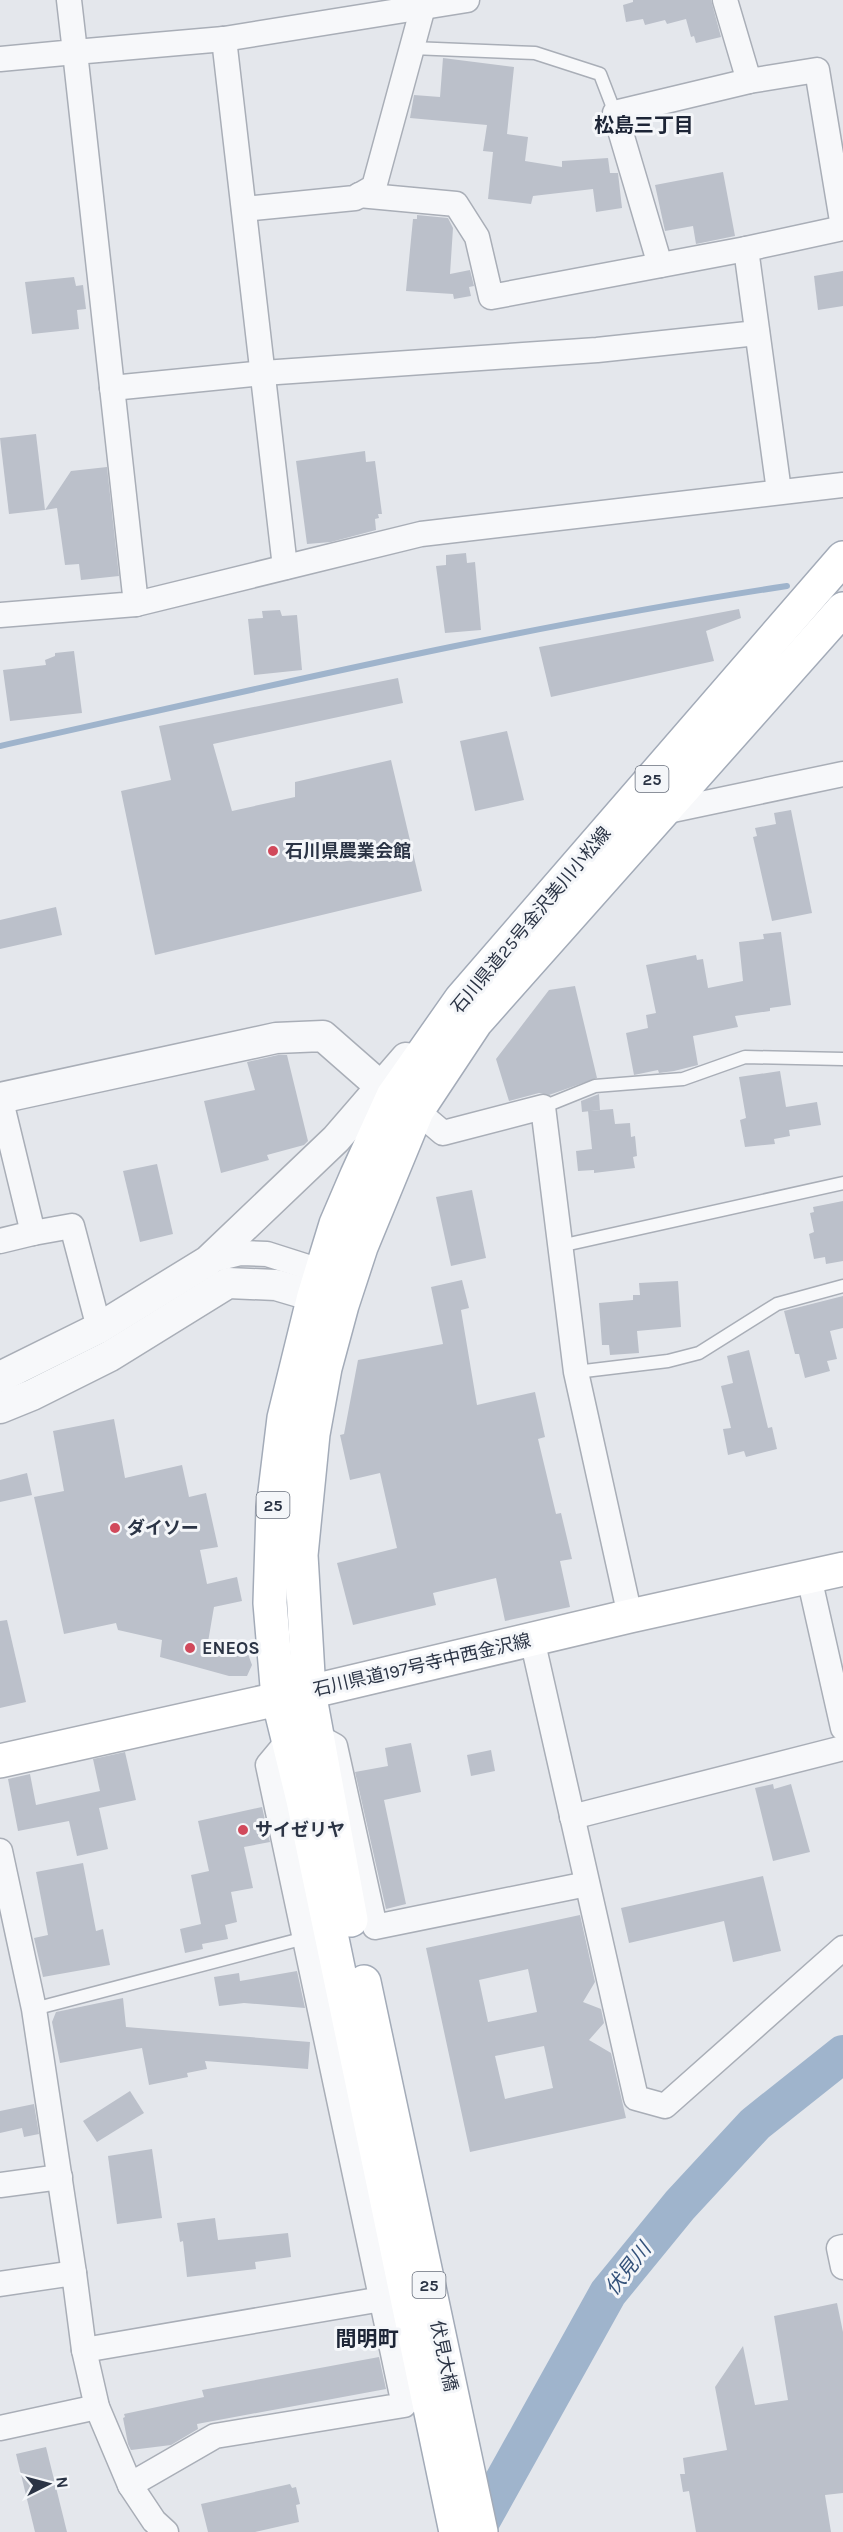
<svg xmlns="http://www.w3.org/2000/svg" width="843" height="2532" font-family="Karla,'Noto Sans JP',sans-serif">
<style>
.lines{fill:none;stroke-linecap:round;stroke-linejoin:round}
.stream{stroke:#9fb4cc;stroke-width:6}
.river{stroke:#9fb4cc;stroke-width:38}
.building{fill:#bbc0ca;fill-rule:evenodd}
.service-casing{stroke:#a9aeb7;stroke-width:15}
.minor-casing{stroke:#a9aeb7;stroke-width:27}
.tertiary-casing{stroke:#a9aeb7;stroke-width:33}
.secondary-casing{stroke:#a9aeb7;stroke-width:36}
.primary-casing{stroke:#a3abb8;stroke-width:36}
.service{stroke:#f7f8fa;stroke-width:12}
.minor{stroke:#f7f8fa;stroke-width:24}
.tertiary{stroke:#f7f8fa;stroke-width:30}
.secondary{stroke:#fff;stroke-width:33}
.primary{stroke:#fff;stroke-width:33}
.poi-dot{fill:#d1495b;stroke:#f4f6f9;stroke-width:2}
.labels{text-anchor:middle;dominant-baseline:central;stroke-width:6;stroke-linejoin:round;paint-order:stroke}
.shield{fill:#f4f6f9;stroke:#676e7b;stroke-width:1.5}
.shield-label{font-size:16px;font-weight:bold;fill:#2b3445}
.poi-label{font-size:18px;font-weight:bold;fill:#2b3445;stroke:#f4f6f9;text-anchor:start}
.street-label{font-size:18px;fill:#2b3445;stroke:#f4f6f9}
.neighbourhood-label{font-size:20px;font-weight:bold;fill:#1d2536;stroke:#f4f6f9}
.water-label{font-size:20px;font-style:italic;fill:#34527a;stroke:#f4f6f9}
.quarter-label{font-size:21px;font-weight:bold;fill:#1d2536;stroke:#f4f6f9}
</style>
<rect width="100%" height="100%" fill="#e4e7ec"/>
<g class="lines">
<path class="stream" d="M0,746C261,688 522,626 787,586"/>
<path class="river" d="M475,2532L608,2293L680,2205L755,2124L843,2054"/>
</g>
<g class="building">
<path d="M633,0H711L721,37L696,43L694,36L691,37L686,19L667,24L665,20L645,25L643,19L626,22L623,5L633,2Z"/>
<path d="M443,58L514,67L507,134L528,137L525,161L562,167V161L608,158L610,173H618L622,208L596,212L593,189L533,196L531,204L488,199L493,152L483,151L487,125L410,118L414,95L440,97Z"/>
<path d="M723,172L735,236L696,244L693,226L665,231L655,185Z"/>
<path d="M417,215L448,218L453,228L450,274L470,270L474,286L469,287L471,296L454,299L453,294L406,291L413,219H417Z"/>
<path d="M843,271V306L818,310L814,276Z"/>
<path d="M74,277L76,286L83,285L86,309L77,310L79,329L32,334L25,282Z"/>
<path d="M36,434L45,510L9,514L0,438Z"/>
<path d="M365,451L366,462L375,461L382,514H378L379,518L375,519L376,530L331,542L307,544L296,461Z"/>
<path d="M107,467L119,576L81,580L79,564L65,565L57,508L45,510L71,471Z"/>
<path d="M466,553L467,563L475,562L481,630L445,633L436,566L446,565V555Z"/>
<path d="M739,609L741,618L706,631L714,661L551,697L539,647Z"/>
<path d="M280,610L282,616L297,615L302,670L254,675L248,619L263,618L262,611Z"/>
<path d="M74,651L82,713L10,721L3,670L46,665L45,660L55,656V653Z"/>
<path d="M398,678L403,703L213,744L232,811L295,797V782L391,760L422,891L155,955L121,791L171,780L159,726Z"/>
<path d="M507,731L524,800L475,811L460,741Z"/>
<path d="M791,810L812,913L772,921L753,837L757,836L755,828L776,824L774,813Z"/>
<path d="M56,907L62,935L0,949V920Z"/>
<path d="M781,932L791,1005L770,1008V1011L735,1016L738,1027L693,1036L698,1065L674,1071L659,1073L658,1070L634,1075L626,1033L648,1028L646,1015L656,1013L646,965L696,955L697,960L703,959L708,988L743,981L739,942L764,939L763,934Z"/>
<path d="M575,986L597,1078L549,1095L539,1093L509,1101L496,1059L549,990Z"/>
<path d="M278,1055H287L308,1141L304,1145L267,1155L269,1160L221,1173L204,1101L255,1090L247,1062Z"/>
<path d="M780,1071L786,1107L817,1102L821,1125L789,1130L790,1136L774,1139L775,1144L745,1147L740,1120L746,1118L739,1077Z"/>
<path d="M599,1094L600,1110L582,1112L581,1101Z"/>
<path d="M613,1109L615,1124L630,1123L631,1137L635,1136L637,1156L633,1157L635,1168L594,1173V1170L578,1171L576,1151L592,1149L588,1111Z"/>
<path d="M157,1164L173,1234L140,1242L123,1171Z"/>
<path d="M472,1190L486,1258L451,1266L436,1197Z"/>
<path d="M843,1201V1261L826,1264L825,1257L814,1259L809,1234L814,1232L810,1213L814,1212L813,1207Z"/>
<path d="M462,1280L469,1308L461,1310L477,1405L535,1392L545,1437L538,1439L556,1514L561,1513L572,1559L560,1561L570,1607L505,1621L496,1578L433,1593L436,1605L353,1625L337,1563L397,1548L380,1473L350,1480L340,1435L344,1434L358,1360L443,1344L431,1287Z"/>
<path d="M678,1281L681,1327L637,1331L639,1353L610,1355L609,1345H602L599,1303L633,1300V1295H640L639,1283Z"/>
<path d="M843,1296V1328L830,1331L837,1359L827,1361L830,1371L805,1378L799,1354H795L784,1311Z"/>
<path d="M749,1350L768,1428L772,1427L777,1449L746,1457L744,1451L728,1455L723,1429L731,1428L721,1386L733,1383L727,1356Z"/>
<path d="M114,1419L125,1478L182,1465L189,1497L206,1493L218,1547L200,1550L207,1584L237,1577L242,1601L214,1607L208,1642L248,1654L252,1665L247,1676H229L160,1657L162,1640L118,1630L116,1623L64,1634L34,1497L64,1491L53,1431Z"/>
<path d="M27,1473L32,1495L0,1502V1480Z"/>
<path d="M7,1620L26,1702L0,1708V1621Z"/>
<path d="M411,1743L421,1792L384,1800L406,1904L386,1909L355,1772L388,1766L385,1748Z"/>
<path d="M491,1750L495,1771L471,1776L467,1755Z"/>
<path d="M125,1752L136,1800L99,1808L108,1849L77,1856L69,1821L18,1831L8,1779L30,1774L36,1805L100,1791L93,1759Z"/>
<path d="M773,1784L774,1789L791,1784L810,1852L773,1861L755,1788Z"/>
<path d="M262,1807L270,1842L244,1847L253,1888L231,1892L237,1922L225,1925L228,1939L202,1944L203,1949L185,1953L180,1929L201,1924L191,1875L209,1871L198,1821Z"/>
<path d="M83,1863L96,1931L103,1929L110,1965L43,1977L34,1938L48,1935L36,1872Z"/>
<path d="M763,1876L781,1951L733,1962L724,1921L629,1943L621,1908Z"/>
<path d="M580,1915L595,1982L583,2002L601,2009L604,2023L589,2040L611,2053L626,2118L470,2152L426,1948ZM528,1969L537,2012L488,2022L479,1980ZM544,2046L553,2088L505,2099L495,2056Z"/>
<path d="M297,1971L305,2008L244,2003L219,2006L214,1977L239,1973L240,1981Z"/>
<path d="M123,1998L126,2027L310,2042L308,2069L205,2061L207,2069L187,2073L188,2077L149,2085L142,2048L60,2063L52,2022L56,2012Z"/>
<path d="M130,2091L144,2113L97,2142L83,2121Z"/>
<path d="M34,2104L39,2134L24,2137L22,2128L0,2133V2111Z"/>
<path d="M152,2149L162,2218L117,2224L108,2156Z"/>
<path d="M215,2218L218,2240L288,2233L291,2257L255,2262L256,2269L187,2277L183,2241L180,2242L177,2223Z"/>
<path d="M837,2303L843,2332V2493L825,2495L831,2532H696L689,2491L683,2492L680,2474H685L683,2458L727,2450L715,2387L743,2346L755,2405L788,2400L774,2316Z"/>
<path d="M379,2357L386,2389L197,2424L198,2429L171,2445L131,2450L128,2444L123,2418L125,2417L124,2414L204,2397L202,2390Z"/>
<path d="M46,2447L67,2532H35L16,2454Z"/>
<path d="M290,2484L292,2488L296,2487L300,2504L296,2505L299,2522L255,2532H208L201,2504Z"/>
</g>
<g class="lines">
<defs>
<g id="service">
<path d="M412,48L535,53L600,74L615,113"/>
<path d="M543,1107L595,1086L683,1079L745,1057L843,1059"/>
<path d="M560,1246L843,1183"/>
<path d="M576,1372L668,1361L699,1353L777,1304L843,1286"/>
<path d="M34,2009L305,1938"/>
</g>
<g id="minor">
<path d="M725,0L749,81L817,70L843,227"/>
<path d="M224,39L285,567"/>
<path d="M0,59L75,52L69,0"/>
<path d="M359,195L456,204L477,237L491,297L746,249"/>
<path d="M244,209L355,198L374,187L423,7"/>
<path d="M660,265L615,113L749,81"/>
<path d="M112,388L263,373L597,350L757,333"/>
<path d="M779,491L746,249L843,228"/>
<path d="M136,604L421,534L843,485"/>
<path d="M0,615L136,604L75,52L224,39L467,0"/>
<path d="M663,812L843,774"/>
<path d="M417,1111L443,1133L543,1107L576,1372L630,1616"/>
<path d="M33,1233L72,1226L99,1328"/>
<path d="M0,1241L33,1233L0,1097"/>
<path d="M208,1261L240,1253L267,1254L336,1276"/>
<path d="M809,1577L843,1728"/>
<path d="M532,1639L636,2098L665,2106L843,1948"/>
<path d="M317,1736L335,1746L375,1927L587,1884"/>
<path d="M572,1817L843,1748"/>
<path d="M0,1851L34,2009L74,2273"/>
<path d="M0,2185L60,2177"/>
<path d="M843,2247L839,2248L843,2267"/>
<path d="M0,2284L74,2273L84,2350L97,2407L130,2485L154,2521L166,2532"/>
<path d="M84,2350L382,2299"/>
<path d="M0,2428L97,2407"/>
<path d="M130,2485L215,2436L404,2405L268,1765L288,1741"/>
</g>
<g id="tertiary">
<path d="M0,1098L276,1038L323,1036L380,1086L397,1098"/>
<path d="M0,1377L99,1328L208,1261L336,1139L406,1058"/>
<path d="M0,1408L32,1395L110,1356L228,1283L276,1285L337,1303"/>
</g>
<path id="secondary" d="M0,1761L309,1692L630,1616L843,1569"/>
<g id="primary">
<path d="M351,1920L309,1692L301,1555L313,1434L325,1368L342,1305L361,1247L417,1111L476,1022L843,609"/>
<path d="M364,1982L481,2532"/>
<path d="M456,2532L303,1800L278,1698L270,1603L273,1508L284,1418L314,1296L336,1224L357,1175L393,1096L461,999L843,558"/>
</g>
</defs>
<use href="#service" class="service-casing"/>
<use href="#minor" class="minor-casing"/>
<use href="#tertiary" class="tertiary-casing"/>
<use href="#secondary" class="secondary-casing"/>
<use href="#primary" class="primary-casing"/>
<use href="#service" class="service"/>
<use href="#minor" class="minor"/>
<use href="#tertiary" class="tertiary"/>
<use href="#secondary" class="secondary"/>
<use href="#primary" class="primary"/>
</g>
<g class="poi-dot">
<circle cx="273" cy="851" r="6"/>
<circle cx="115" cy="1528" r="6"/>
<circle cx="190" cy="1648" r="6"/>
<circle cx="243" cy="1830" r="6"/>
</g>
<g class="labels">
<g class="shield">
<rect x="635.5" y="766" width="33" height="26" rx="4.5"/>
<rect x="256.5" y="1492" width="33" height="26" rx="4.5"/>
<rect x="412.5" y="2272" width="33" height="26" rx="4.5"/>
</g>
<g class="shield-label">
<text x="652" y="779">25</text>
<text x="273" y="1505">25</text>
<text x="429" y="2285">25</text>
</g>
<g class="poi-label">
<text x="285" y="851">石川県農業会館</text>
<text x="127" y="1528">ダイソー</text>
<text x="202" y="1648">ENEOS</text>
<text x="255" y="1830">サイゼリヤ</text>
</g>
<g class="street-label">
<text transform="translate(531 920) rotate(-50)">石川県道25号金沢美川小松線</text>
<text transform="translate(422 1665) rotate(-13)">石川県道197号寺中西金沢線</text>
<text transform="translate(444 2356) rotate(78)">伏見大橋</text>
</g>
<g class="neighbourhood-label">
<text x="644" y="125">松島三丁目</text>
</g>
<g class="water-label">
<text transform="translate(628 2269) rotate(-52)">伏見川</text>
</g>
<g class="quarter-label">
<text x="367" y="2339">間明町</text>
</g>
</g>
<g transform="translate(48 2484) rotate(84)" stroke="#f4f6f9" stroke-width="4.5" paint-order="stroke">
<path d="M0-4.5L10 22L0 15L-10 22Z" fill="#2b3445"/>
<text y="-9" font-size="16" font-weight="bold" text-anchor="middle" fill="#2b3445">N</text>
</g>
</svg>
